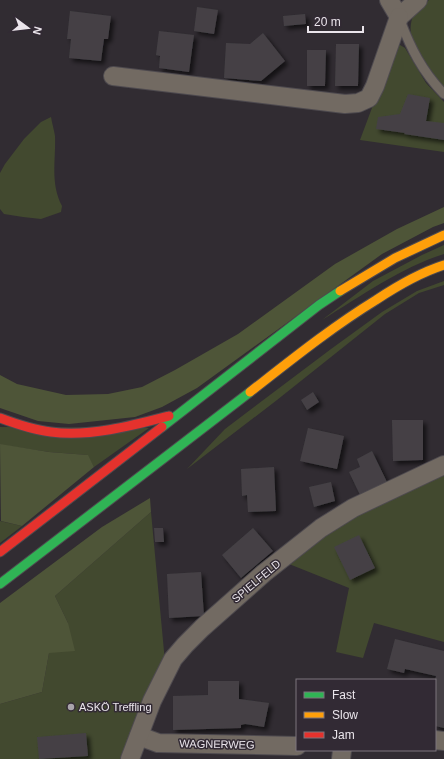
<svg xmlns="http://www.w3.org/2000/svg" width="444" height="759" font-family="Helvetica,sans-serif">
<style>
.green{fill:#42492f}
.forest{fill:#4e5538}
.building{fill:#444145;filter:url(#shadow)}
.lines{fill:none;stroke-linecap:round;stroke-linejoin:round}
.lane-casing{stroke:#4e4a4f;stroke-width:11}
.street-casing{stroke:#4e4a4f;stroke-width:20}
.fast-casing{stroke:#4e4a4f;stroke-width:11}
.slow-casing{stroke:#4e4a4f;stroke-width:11}
.jam-casing{stroke:#4e4a4f;stroke-width:11}
.lane{stroke:#726a62;stroke-width:9}
.street{stroke:#726a62;stroke-width:18}
.fast{stroke:#30b455;stroke-width:9}
.slow{stroke:#ff9f0a;stroke-width:9}
.jam{stroke:#e5322d;stroke-width:9}
.poi-dot{fill:#a9a4aa;stroke:#322a34;stroke-width:1.5}
.labels{text-anchor:middle;dominant-baseline:central;stroke-width:3;stroke-linejoin:round;paint-order:stroke}
.street-label{font-size:11px;fill:#eae5eb;stroke:#322a34}
.poi-label{font-size:11px;fill:#eae5eb;stroke:#322a34;text-anchor:start}
</style>
<defs>
<filter id="shadow"><feDropShadow dx="3.5" dy="3.5" stdDeviation="2" flood-color="#0009"/></filter>
</defs>
<rect width="100%" height="100%" fill="#312c32"/>
<g class="green">
<path d="M429,0H444V87C435,77 418,52 413,40C410,34 410,25 412,19C415,11 423,5 429,0Z"/>
<path d="M400,45L405,48L426,83L444,102V152L360,140L394,49Z"/>
<path d="M51,117C52,123 54,130 55,136C56,160 50,183 62,206L61,212L41,219L23,217L4,214L0,209V173L5,164L24,139L41,122Z"/>
<path d="M444,245V254C400,268 361,296 322,320L373,281L422,255Z"/>
<path d="M444,281V285L419,293L385,314L277,400L187,469L225,429L331,349L382,312L417,291Z"/>
<path d="M0,427L149,428L94,467L87,455L49,452L2,445L0,444Z"/>
<path d="M444,473V642L374,623L363,658L336,652L349,588L289,564L312,544L343,523Z"/>
<path d="M151,512L165,662L121,759H0V704L42,692L49,653L68,623L55,596Z"/>
<path d="M0,521L22,526L0,543Z"/>
</g>
<g class="forest">
<path d="M444,207V223L433,227L382,254L197,388L162,407L135,417L69,424L38,421L0,408V375L17,384L66,395L108,394L142,387L175,370L238,334L335,264L397,229Z"/>
<path d="M0,444L49,452L88,455L94,467L22,526L1,521Z"/>
<path d="M150,498L151,512L55,596L68,623L75,651L49,653L42,692L0,704V603L102,527Z"/>
</g>
<g class="building">
<path d="M197,7L218,10L214,34L194,31Z"/>
<path d="M70,11L111,16L108,39H104L101,61L69,58L71,39H67Z"/>
<path d="M305,14L306,24L284,26L283,16Z"/>
<path d="M159,31L194,35L189,72L159,68L160,56L156,55Z"/>
<path d="M263,33L285,61L261,81L224,78L226,43L250,44Z"/>
<path d="M336,44H359L358,86H335Z"/>
<path d="M307,50H326L325,86H307Z"/>
<path d="M408,94L430,98L426,121L444,123V140L404,134L405,133L376,129L378,117L400,114Z"/>
<path d="M313,392L319,402L307,410L301,400Z"/>
<path d="M392,420H423V460L393,461Z"/>
<path d="M308,428L344,436L337,469L300,461Z"/>
<path d="M372,451L387,482L360,495L349,472L360,467L357,459Z"/>
<path d="M274,467L276,511L248,512L247,495L242,496L241,469Z"/>
<path d="M331,482L335,501L314,507L309,487Z"/>
<path d="M154,528H163L164,542H155Z"/>
<path d="M253,528L273,551L241,578L222,555Z"/>
<path d="M359,535L375,568L350,580L334,547Z"/>
<path d="M201,572L204,616L169,618L167,574Z"/>
<path d="M395,639L444,651V728L435,726V681L436,676L405,669L404,673L387,669Z"/>
<path d="M208,681H239V699L269,703L264,727L245,724L241,725V728L173,730V696L208,695Z"/>
<path d="M86,733L88,756L39,759L37,737Z"/>
</g>
<g class="lines">
<defs>
<path id="lane" d="M400,20C411,49 422,71 444,94"/>
<g id="street">
<path d="M389,0L399,17L418,0"/>
<path d="M113,76L345,104L358,103L369,98L375,86L399,17"/>
<path d="M139,736L158,743L297,746"/>
<path d="M435,740L444,741"/>
<path d="M130,759L152,701L173,659L185,645L202,628L264,573L321,528L353,508L444,465"/>
<path d="M341,759L342,751"/>
</g>
<g id="fast">
<path d="M162,427L319,305L340,291"/>
<path d="M0,584L250,392"/>
</g>
<g id="slow">
<path d="M340,291L395,258L444,235"/>
<path d="M250,392C291,360 332,327 376,300C397,286 419,273 444,265"/>
</g>
<g id="jam">
<path d="M0,418C16,424 33,430 51,432C90,437 131,426 169,416"/>
<path d="M0,552L162,427"/>
</g>
</defs>
<use href="#lane" class="lane-casing"/>
<use href="#street" class="street-casing"/>
<use href="#fast" class="fast-casing"/>
<use href="#slow" class="slow-casing"/>
<use href="#jam" class="jam-casing"/>
<use href="#lane" class="lane"/>
<use href="#street" class="street"/>
<use href="#fast" class="fast"/>
<use href="#slow" class="slow"/>
<use href="#jam" class="jam"/>
</g>
<circle class="poi-dot" cx="71" cy="707" r="4"/>
<g class="labels">
<g class="street-label">
<text transform="translate(256 581) rotate(-40)">SPIELFELD</text>
<text transform="translate(217 744) rotate(1)">WAGNERWEG</text>
</g>
<g class="poi-label">
<text x="79" y="707">ASKÖ Treffling</text>
</g>
</g>
<rect x="296" y="679" width="140" height="72" fill="#322a34" stroke="#7c757d"/>
<rect x="304" y="692" width="20" height="6" fill="#30b455" stroke="#7c757d"/>
<text x="332" y="699" font-size="12" fill="#eae5eb">Fast</text>
<rect x="304" y="712" width="20" height="6" fill="#ff9f0a" stroke="#7c757d"/>
<text x="332" y="719" font-size="12" fill="#eae5eb">Slow</text>
<rect x="304" y="732" width="20" height="6" fill="#e5322d" stroke="#7c757d"/>
<text x="332" y="739" font-size="12" fill="#eae5eb">Jam</text>
<g transform="translate(28 28) rotate(105)" stroke="#322a34" stroke-width="3" paint-order="stroke">
<path d="M0-3L7 15L0 10L-7 15Z" fill="#eae5eb"/>
<text y="-6" font-size="11" font-weight="bold" text-anchor="middle" fill="#eae5eb">N</text>
</g>
<path d="M308 26v6h55v-6" fill="none" stroke="#eae5eb" stroke-width="2"/>
<text x="314" y="26" font-size="12" fill="#eae5eb" stroke="#322a34" stroke-width="3" paint-order="stroke">20 m</text>
</svg>
